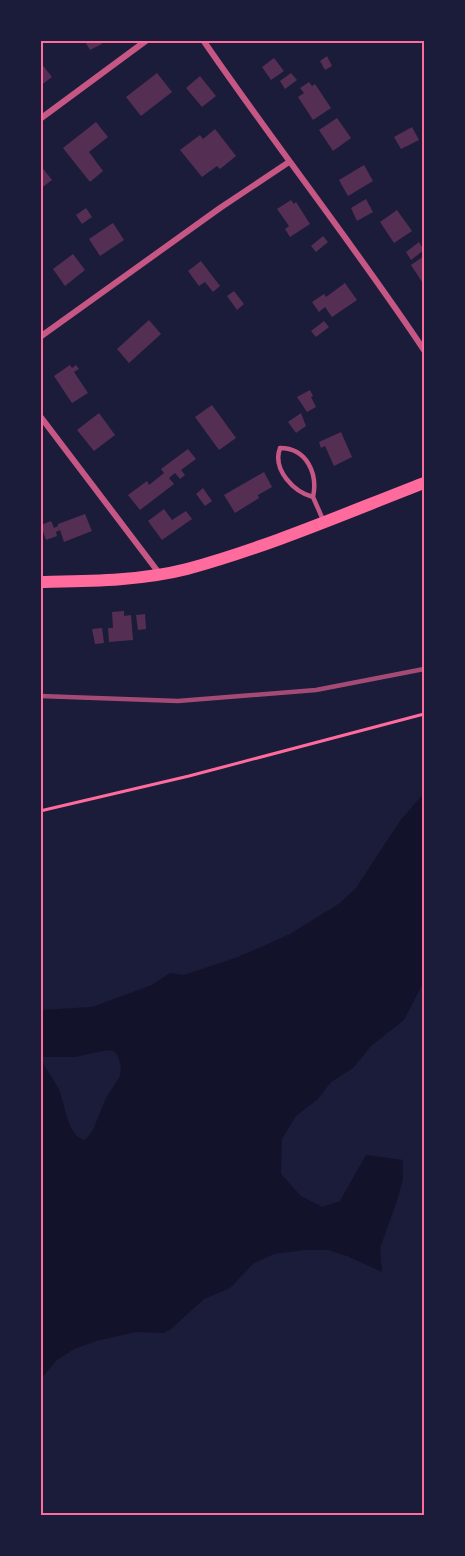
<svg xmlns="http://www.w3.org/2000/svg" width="465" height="1556" font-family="Ubuntu,sans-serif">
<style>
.water{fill:#12122b}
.building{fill:#542f53}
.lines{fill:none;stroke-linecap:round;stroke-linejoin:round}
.path{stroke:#ff6b9d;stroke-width:3}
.service{stroke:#c65784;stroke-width:4.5}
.minor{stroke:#c65784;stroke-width:6}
.secondary{stroke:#ff6b9d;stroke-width:12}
.rail{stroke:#a44b75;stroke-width:4.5}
.neatline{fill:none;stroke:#ff6b9d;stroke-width:2}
</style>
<rect width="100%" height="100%" fill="#1b1b3a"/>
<path class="water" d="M424,793V981L404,1020L371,1046L353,1068L331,1082L318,1099L296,1116L282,1139L281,1174L301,1196L322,1207L340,1201L366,1155L403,1160V1179L397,1201L380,1248L382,1272L347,1256L328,1250H304L274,1254L253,1264L230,1288L204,1299L170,1330L163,1333L136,1332L96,1341L74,1349L57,1360L41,1379V1060C46,1069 53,1078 58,1088C66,1103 66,1136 85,1140L93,1130L106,1098L120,1076L121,1067L118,1056L114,1051L107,1050L75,1057H41V1010L92,1007L152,985L170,973L184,975L238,957L290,934L340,903L356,888L400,821Z"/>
<g class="building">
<path d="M84,40H100L102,44L90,50Z"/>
<path d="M327,56L332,66L325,70L320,61Z"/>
<path d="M274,58L284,71L271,80L262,67Z"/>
<path d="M40,62L52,77L40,86Z"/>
<path d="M157,73L172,92L141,116L126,97Z"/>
<path d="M291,73L297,80L285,89L280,81Z"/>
<path d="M200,76L216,96L202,107L186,88Z"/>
<path d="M309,82L312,86L315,84L331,108L313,120L298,97L304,93L300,88Z"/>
<path d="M337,118L351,138L333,151L319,130Z"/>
<path d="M96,122L108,137L89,152L103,171L90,182L63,148Z"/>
<path d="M412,127L419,140L401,149L394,137Z"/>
<path d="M215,129L236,156L220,169L217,166L202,177L180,150L200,135L203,139Z"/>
<path d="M40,165L52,180L40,189Z"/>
<path d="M364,165L373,181L348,196L339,180Z"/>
<path d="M366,199L373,212L357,221L351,208Z"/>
<path d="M291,200L294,204L296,202L310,224L290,237L285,229L289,226L277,209Z"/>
<path d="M86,208L92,217L82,224L76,215Z"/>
<path d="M397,210L412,231L394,243L380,222Z"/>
<path d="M113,223L124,240L100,256L89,239Z"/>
<path d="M323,236L328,242L316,252L311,246Z"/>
<path d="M419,242L424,250L411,260L406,252Z"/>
<path d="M73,254L85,270L65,286L53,269Z"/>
<path d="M424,256V285L411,265Z"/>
<path d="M201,261L220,286L213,292L205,282L199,286L188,271Z"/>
<path d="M345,283L357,300L332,317L325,307L319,312L312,302L324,294L326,297Z"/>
<path d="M234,291L244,304L237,310L227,296Z"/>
<path d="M149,320L161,334L129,363L117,349Z"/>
<path d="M324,321L329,327L316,337L311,331Z"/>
<path d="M70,365L72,368L76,365L79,369L74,372L88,393L72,403L54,376Z"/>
<path d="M310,390L313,396L311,397L316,407L307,412L297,397Z"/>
<path d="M212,405L236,438L219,450L195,417Z"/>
<path d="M99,413L115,435L94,451L77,430Z"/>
<path d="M301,413L306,426L296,433L288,422Z"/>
<path d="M341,432L352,457L334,466L325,446L321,448L319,442Z"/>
<path d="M188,449L196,459L181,470L185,475L180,479L175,473L169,478L174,484L140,510L128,495L147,481L149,485L164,473L161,469Z"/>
<path d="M264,472L272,487L258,495L259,498L235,513L224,495Z"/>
<path d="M203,488L212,501L205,506L196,494Z"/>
<path d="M164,509L172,520L186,511L192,519L162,540L148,521Z"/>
<path d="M85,514L92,531L64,542L60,530L56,532L57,536L46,540L41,525L51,521L54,528L58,526V524Z"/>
<path d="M124,611V616L131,615L133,640L109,642L108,628H113L112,612Z"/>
<path d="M145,614L146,629L138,630L136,615Z"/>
<path d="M102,628L104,643L95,644L92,629Z"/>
</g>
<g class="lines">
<path class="path" d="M40,811L189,776L424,714"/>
<path class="service" d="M313,497C318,474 307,448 280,448C272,470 294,492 313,497L324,522"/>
<g class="minor">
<path d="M203,40C275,145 354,245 424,350"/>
<path d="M40,119L147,40"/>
<path d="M40,337L220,208L289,162"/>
<path d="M40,416L159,573"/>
</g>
<path class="secondary" d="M40,582C89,581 140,581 187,569C268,547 346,513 424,483"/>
<path class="rail" d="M40,696L178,701L316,690L424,669"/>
</g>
<rect width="465" height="1556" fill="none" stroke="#1b1b3a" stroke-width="84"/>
<rect x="42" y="42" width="381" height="1472" class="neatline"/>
</svg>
